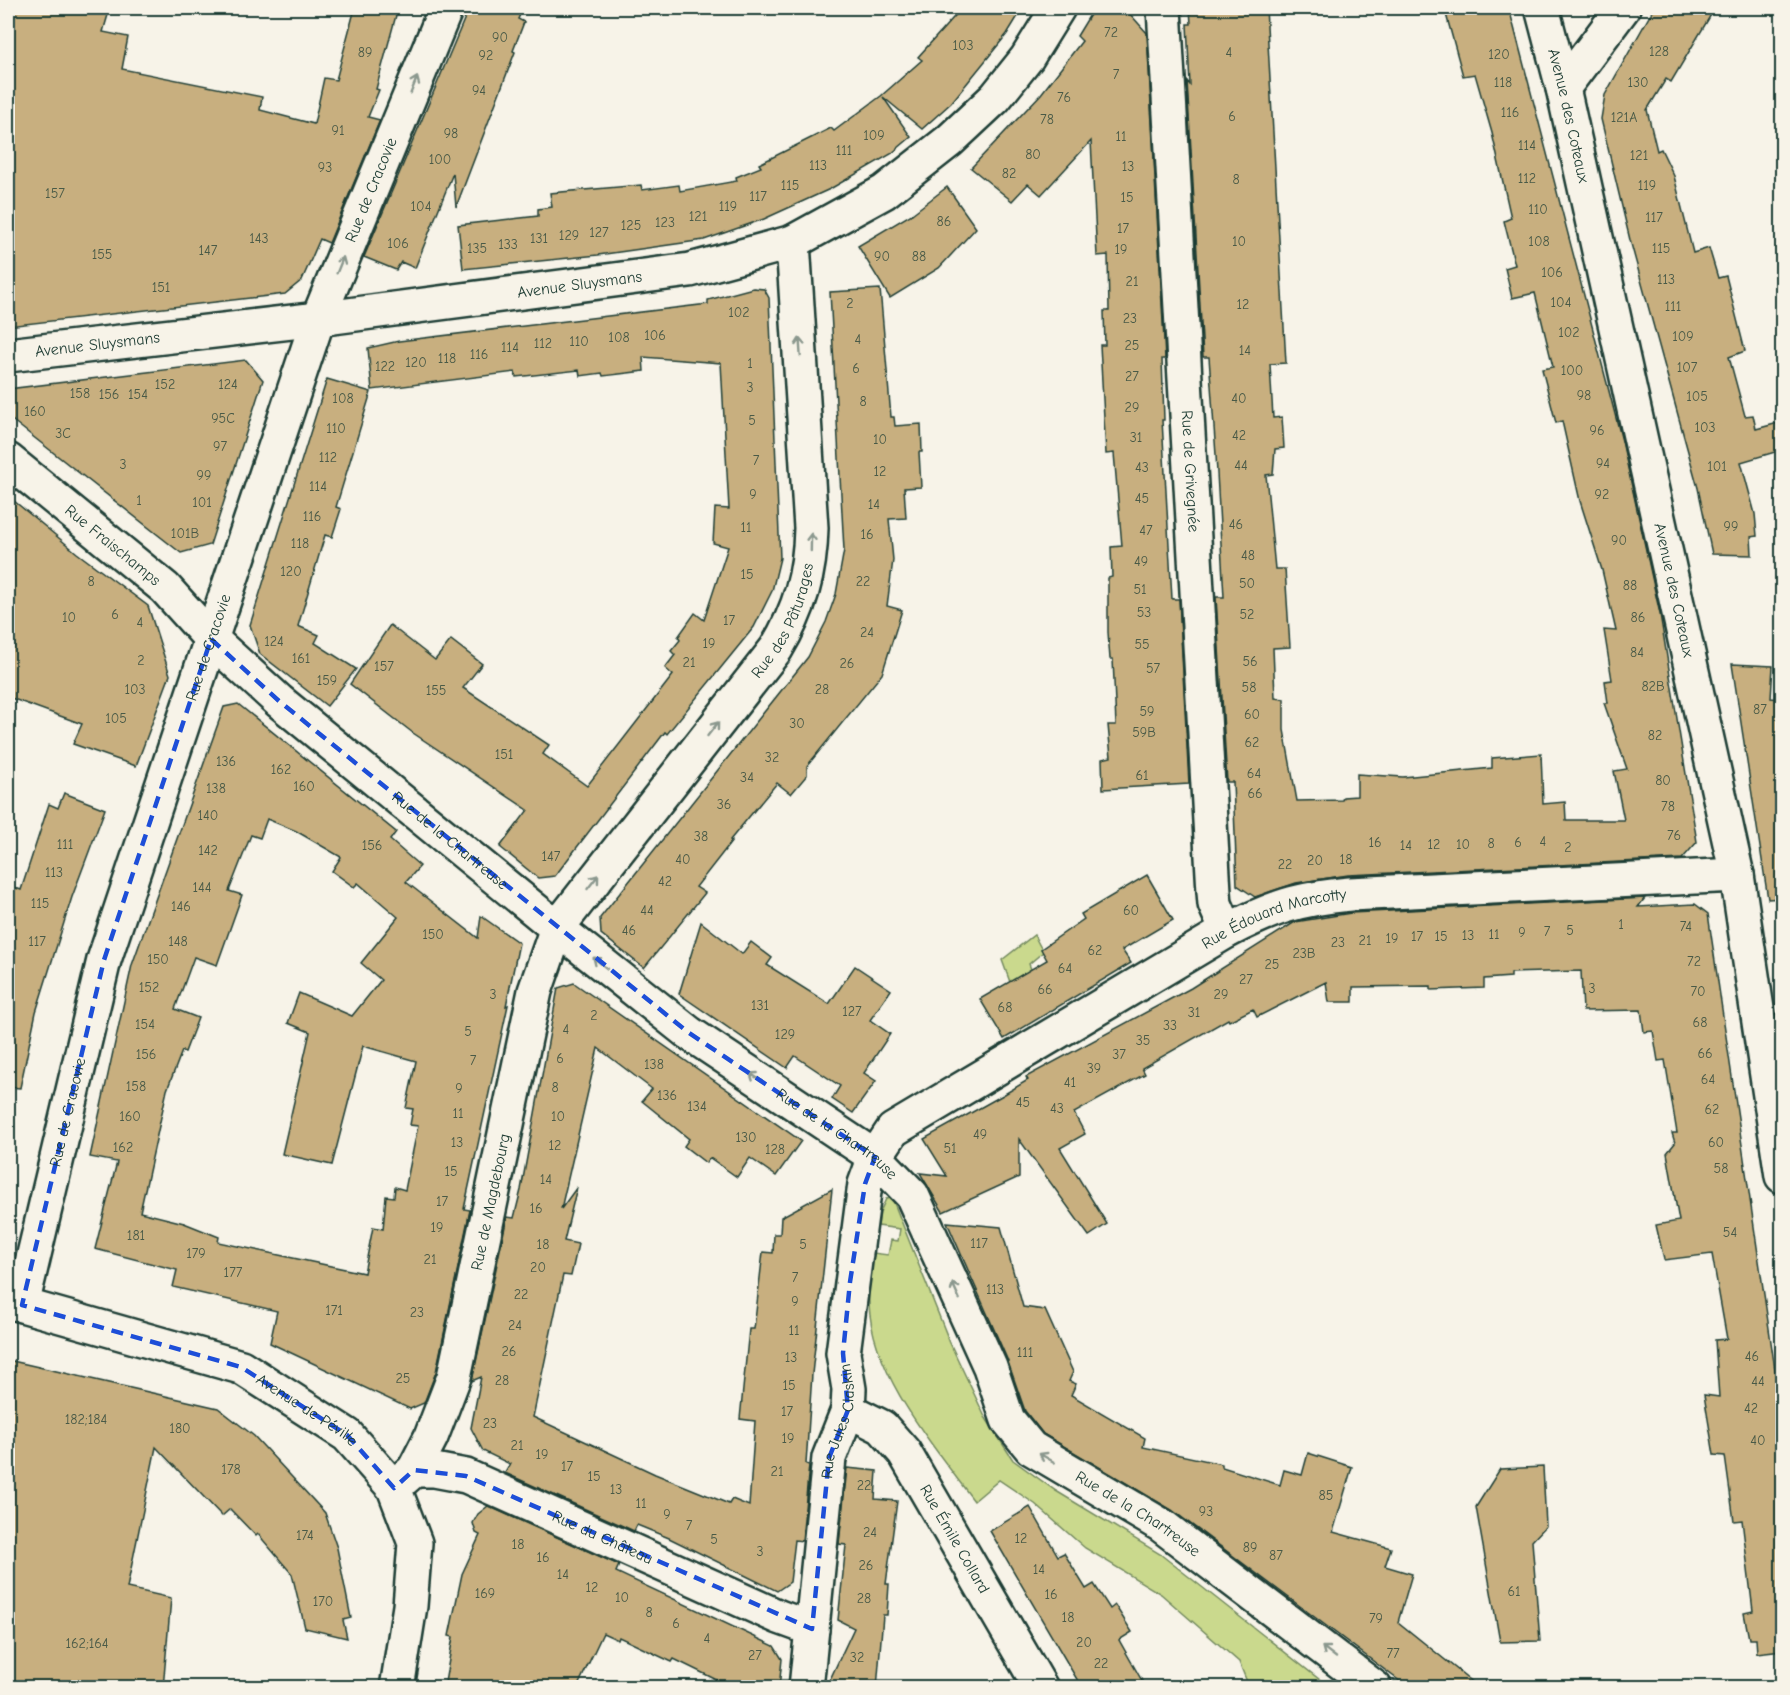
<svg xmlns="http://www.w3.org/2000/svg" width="1790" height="1695" font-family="'Comic Neue',sans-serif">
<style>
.green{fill:#cad98d;stroke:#748b60;stroke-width:1.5}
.building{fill:#c8af7f;stroke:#1f3d34;stroke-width:1.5;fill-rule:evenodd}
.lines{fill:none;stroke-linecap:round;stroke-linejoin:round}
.minor-casing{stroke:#1f3d34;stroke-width:38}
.minor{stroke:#f7f3e8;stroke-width:33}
.oneway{stroke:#8b988e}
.marked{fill:none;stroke:#1d4ed8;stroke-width:4.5;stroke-dasharray:12 8;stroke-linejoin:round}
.labels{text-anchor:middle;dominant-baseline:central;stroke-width:5;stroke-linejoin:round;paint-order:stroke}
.number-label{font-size:14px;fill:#495a47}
.street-label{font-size:16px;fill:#1f3d34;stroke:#f7f3e8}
</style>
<rect width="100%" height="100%" fill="#f7f3e8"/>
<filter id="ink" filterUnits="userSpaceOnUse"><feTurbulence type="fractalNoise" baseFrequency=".0167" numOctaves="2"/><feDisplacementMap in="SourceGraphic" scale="12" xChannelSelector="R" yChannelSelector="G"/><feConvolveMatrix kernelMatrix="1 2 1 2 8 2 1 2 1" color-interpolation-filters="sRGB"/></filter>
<g filter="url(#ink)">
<g class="green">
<path d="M1034,935L1043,952L1029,964L1031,969L1027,972L1033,984L1010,982L1002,960Z"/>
<path d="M892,1198L950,1343L985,1417L1013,1460L1056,1491L1160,1554L1329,1687H1249L1239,1662L1161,1594L1085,1548L1035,1504L999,1480L974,1501C934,1447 872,1375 869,1304C868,1287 870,1270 873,1253L888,1255L891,1240L898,1241L900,1229L878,1226L880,1212L886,1199Z"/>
</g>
<g class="building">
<path d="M8,8H110L103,32L128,37L122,69L262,97L260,110L314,124L324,78L336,80L355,8H398L376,89L379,90L368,117L380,120L329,243L320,239L302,280L285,294L8,326Z"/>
<path d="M469,8H523L518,19L524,22L513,51L515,52L456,207L453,173L415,268L401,262L396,270L364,257Z"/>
<path d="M962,8H1023L1007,34L951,103L922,129L883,97L911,137L891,154L830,189L764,219L704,240L598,255L463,269L458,225L538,216V209L552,207L550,193L641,185L642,190L679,185L680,191L737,181L736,177L761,167L759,164L831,128L834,131L881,96L922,60L918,57Z"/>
<path d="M1190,8H1266L1286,363L1270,364L1273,418L1282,417L1284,448L1275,449L1273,474L1266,475L1275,569H1285L1290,647L1273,648L1275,698L1284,699V730L1297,801L1342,800L1343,797L1357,796V774L1403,777L1492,768V758L1541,754L1543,804L1565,802L1566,820H1624L1614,771L1627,769L1604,703H1608L1605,681L1612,680L1604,630L1616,631L1602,570L1580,501L1562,421L1556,423L1542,369L1553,367L1535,293L1512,298L1505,268L1515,265L1504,221L1511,218L1492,133L1475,74L1463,76L1446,14L1475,8H1509L1622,441L1660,614L1697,842L1682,859L1348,875L1296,883L1255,897L1237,885L1233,782H1227L1216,597H1224L1216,455L1209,357H1203L1187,81L1190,85L1187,24H1191Z"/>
<path d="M1654,8H1715L1671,82L1666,79L1647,110L1657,151L1661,149L1674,176L1693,253L1709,248L1718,278L1726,276L1745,351L1729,357L1745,416L1753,415L1756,429L1782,422V450L1741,462L1755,514L1757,536L1751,537L1752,555L1712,554L1698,488L1630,240L1601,119L1605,95Z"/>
<path d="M1091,13L1130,14L1147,33L1165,359H1162L1164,420H1162L1172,599H1179L1189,784L1103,789L1102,759L1111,757L1108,725H1116L1113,659H1110L1108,632V578L1112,577L1111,547L1122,546L1114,453L1106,454L1100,345H1105L1104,311H1109L1108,255L1097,256L1091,141L1041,195L1028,184L1012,201L971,168L1041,94L1082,41L1077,36Z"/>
<path d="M947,187L976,228L939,268L890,298L858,246L912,214Z"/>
<path d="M753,288L764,289L769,298L780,558L772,591L754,627L667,734L665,732L555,876L538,878L500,847L528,810L413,733L350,684L390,625L435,660L451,640L482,664L463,688L549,745L543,754L587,786L673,675L665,668L675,655L671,651L680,640L678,637L695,613L704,620L728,547L713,543L715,508L729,509L721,363L643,357L644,371L603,376L602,373L580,376L579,370L516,377L515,372L372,390L368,348L399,341L708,304V300Z"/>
<path d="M880,289L891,417H894L895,426L921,424L922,452H919L921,487L904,488L906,518L889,519L893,560L887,606L902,610L882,674L807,766V775L791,794L777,783L730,840L732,841L696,887L705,893L644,968L601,934L600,918L808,657L826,622L836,594L844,550L830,292Z"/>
<path d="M246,360L263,380L210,545L181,553L8,417V389Z"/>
<path d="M327,379L371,392L336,507L341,509L332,537L325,535L298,626L319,635L315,643L356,669L327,706L260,654L250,625Z"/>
<path d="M8,496L77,553L148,606L170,675L136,766L73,744L82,724L8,697Z"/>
<path d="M1732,664L1773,666L1771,698L1782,699V898L1768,899Z"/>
<path d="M238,704L396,832L390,840L420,866L406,882L478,938L481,916L519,943L506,1006L508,1005L464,1209L470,1210L436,1372L424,1403L410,1409L270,1343L277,1311L173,1287L177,1270L95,1249L117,1162L90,1157L132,965L224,707ZM267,819L296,831L341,857L332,871L354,887L358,883L398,917L361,963L381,980L352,1016L299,993L288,1023L310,1032L282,1154L332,1165L363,1046L416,1061L406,1108L413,1109L410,1125L418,1126L405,1190L395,1187L394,1197L386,1196L383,1229L373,1227L364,1273L218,1242L219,1237L184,1223L140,1212L167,1090L182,1051L185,1052L198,1018L175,1009L194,957L217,965L242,895L229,891L251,835L260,838Z"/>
<path d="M64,793L105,809L72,897L36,1012L20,1088L8,1087V885L21,890L49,804L58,808Z"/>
<path d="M1147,875L1173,920L1122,950L1131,963L1004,1039L980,999L1047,960L1041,949L1084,919L1081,914Z"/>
<path d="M1645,898L1638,907L1695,904L1708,914L1782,1417V1650L1757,1653L1756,1639H1749L1744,1613L1753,1611L1742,1520L1734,1521L1725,1456L1714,1455L1704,1395L1719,1397L1715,1340L1727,1339L1712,1254L1664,1260L1656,1225L1679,1221L1667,1153L1675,1143L1672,1133H1677L1665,1060L1658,1061L1653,1031L1644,1032L1641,1010L1583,1011L1581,971L1511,973V977L1484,979V988L1431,990V986L1353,987V1002H1329L1326,982L1257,1017L1253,1009L1229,1021L1228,1019L1142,1068L1145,1074L1074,1113L1085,1134L1060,1148L1107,1224L1089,1236L1019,1139V1177L943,1212L920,1173L947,1176L924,1139L1003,1095L1028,1080L1026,1077L1191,988L1295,922L1351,913Z"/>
<path d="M701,922L742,954L751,942L772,958L767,965L829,1004L855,966L891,990L870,1020L890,1034L864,1073L876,1081L853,1113L832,1099L840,1086L795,1056L787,1068L679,994Z"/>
<path d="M574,983L801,1141L776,1176L750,1158L737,1177L710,1158L706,1163L684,1146L689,1139L642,1101L652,1089L598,1048L561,1209L577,1187L564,1241L578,1244L571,1276L563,1275L533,1417L655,1474L729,1504L732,1499L749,1506L755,1421L740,1419L749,1329H754L763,1252L773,1253L774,1234H780L781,1217L832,1189L812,1374L806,1464L809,1465L802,1541L795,1540L790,1582L777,1591L669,1538L637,1525L634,1531L505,1473L510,1464L483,1451L471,1428L481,1377L472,1381L507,1217L514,1218L521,1190L558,988Z"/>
<path d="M947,1222L1001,1227L1023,1307L1045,1310L1073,1372L1069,1381L1076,1384L1071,1395L1145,1438L1143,1447L1222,1464V1467L1280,1485L1284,1470L1302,1475L1308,1453L1352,1467L1333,1532L1391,1548L1385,1566L1412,1574L1398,1622L1480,1688H1409L1172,1510L1043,1434L1025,1411L1007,1359Z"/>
<path d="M8,1360L218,1408L254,1436L325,1513L337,1548L351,1618L343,1620L347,1638L305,1628L292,1574L258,1534L256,1536L230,1509L222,1516L156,1447L127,1588L171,1598L163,1688H8Z"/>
<path d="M1543,1467L1546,1526L1532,1541L1540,1641L1500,1642L1476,1507L1500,1469Z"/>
<path d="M847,1468L877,1471L875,1499L897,1501L886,1584H889L887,1615H883L877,1688H826L854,1628L838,1620L846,1545L839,1544Z"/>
<path d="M488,1506L619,1565L616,1572L774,1646L782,1659L779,1688H721V1682L674,1659L672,1662L619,1637L618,1640L603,1633L577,1688H444L453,1637L449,1636L462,1574L480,1535L476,1533L473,1523L478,1514Z"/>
<path d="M1030,1507L1058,1556L1064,1553L1086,1589L1094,1584L1110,1609L1115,1605L1132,1632L1119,1640L1146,1688H1082L990,1531Z"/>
</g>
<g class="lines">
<defs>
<g id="minor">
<path id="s1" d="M1164,8L1214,892L1215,904L1227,931"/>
<path id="s2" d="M1542,8L1563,88L1737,875L1782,1176"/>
<path d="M1563,88L1623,8"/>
<path id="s3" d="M8,355L318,319L690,270L793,242L884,192L949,141L995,98L1027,58L1058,8"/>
<path id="s4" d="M8,460L165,588L211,639L279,701L557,928L689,1033L875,1157L912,1195L990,1367L1008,1420L1031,1448L1161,1525L1375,1688"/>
<path id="s5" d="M8,1301L241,1367L347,1435L394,1488L415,1543L410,1606L397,1688"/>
<path id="s6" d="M22,1305L104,960L318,319L446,8"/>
<path id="s7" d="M848,1410L882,1427L904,1452L1041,1688"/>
<path id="s8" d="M414,1470L431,1437L454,1377L535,991L557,928L776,649C800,609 810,574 811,528L793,242"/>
<path id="s9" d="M399,1483L414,1470H434L466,1476L779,1617L812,1629"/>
<path id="s10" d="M806,1688L829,1458L848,1410L849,1389L843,1353L865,1184L875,1157L893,1130L1227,931C1274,907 1297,899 1350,894L1737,875"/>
</g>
</defs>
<use href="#minor" class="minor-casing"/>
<use href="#minor" class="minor"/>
</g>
<defs><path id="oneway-shaft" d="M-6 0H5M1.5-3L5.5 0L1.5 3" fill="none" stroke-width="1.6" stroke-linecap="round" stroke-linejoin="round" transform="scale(1.5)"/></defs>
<g class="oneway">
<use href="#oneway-shaft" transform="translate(414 85) rotate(-68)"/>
<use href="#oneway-shaft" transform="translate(340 265) rotate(-68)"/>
<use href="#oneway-shaft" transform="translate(800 347) rotate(-94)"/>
<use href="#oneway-shaft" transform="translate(811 542) rotate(-89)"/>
<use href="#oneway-shaft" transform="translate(713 729) rotate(-52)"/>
<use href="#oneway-shaft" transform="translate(593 882) rotate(-52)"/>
<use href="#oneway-shaft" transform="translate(600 963) rotate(-141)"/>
<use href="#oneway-shaft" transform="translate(757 1078) rotate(-146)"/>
<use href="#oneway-shaft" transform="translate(956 1291) rotate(-114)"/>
<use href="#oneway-shaft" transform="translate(1047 1458) rotate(-150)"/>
<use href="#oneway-shaft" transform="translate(1329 1652) rotate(-142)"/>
</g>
</g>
<path class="marked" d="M211,639L279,701L689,1033L875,1157L865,1184L850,1282L843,1353L848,1410L829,1458L812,1629L466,1476L414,1470L394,1488L347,1435L241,1367L22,1305L104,960Z"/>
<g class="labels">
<g class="number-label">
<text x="1111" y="32">72</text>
<text x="500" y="37">90</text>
<text x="963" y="45">103</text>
<text x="1659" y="51">128</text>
<text x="365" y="52">89</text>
<text x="1229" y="52">4</text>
<text x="1499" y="54">120</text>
<text x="486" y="55">92</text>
<text x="1116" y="74">7</text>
<text x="1503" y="82">118</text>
<text x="1638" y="82">130</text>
<text x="479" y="90">94</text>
<text x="1064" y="97">76</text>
<text x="1510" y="112">116</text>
<text x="1232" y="116">6</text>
<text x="1624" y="117">121A</text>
<text x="1047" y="119">78</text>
<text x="338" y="130">91</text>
<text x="451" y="133">98</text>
<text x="874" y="135">109</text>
<text x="1121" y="136">11</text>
<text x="1527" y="145">114</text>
<text x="844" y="150">111</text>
<text x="1033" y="154">80</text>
<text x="1639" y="155">121</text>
<text x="440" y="159">100</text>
<text x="818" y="165">113</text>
<text x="1128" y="166">13</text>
<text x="325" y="167">93</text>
<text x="1009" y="173">82</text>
<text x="1527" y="178">112</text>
<text x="1236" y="179">8</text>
<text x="790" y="185">115</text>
<text x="1647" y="185">119</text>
<text x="55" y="193">157</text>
<text x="758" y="196">117</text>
<text x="1127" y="197">15</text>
<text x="421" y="206">104</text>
<text x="728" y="206">119</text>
<text x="1538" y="209">110</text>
<text x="698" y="216">121</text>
<text x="1654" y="217">117</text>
<text x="944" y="221">86</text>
<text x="665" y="222">123</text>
<text x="631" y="225">125</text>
<text x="1123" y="228">17</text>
<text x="599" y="232">127</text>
<text x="569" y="235">129</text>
<text x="259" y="238">143</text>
<text x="539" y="238">131</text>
<text x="1239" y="241">10</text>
<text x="1539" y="241">108</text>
<text x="398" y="243">106</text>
<text x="508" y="244">133</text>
<text x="477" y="248">135</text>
<text x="1661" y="248">115</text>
<text x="1121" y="249">19</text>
<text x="208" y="250">147</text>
<text x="102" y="254">155</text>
<text x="882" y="256">90</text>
<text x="919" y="256">88</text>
<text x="1552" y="272">106</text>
<text x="1666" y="279">113</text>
<text x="1132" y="281">21</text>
<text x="161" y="287">151</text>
<text x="1561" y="302">104</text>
<text x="850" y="303">2</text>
<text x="1243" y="304">12</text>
<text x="1673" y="306">111</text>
<text x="739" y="312">102</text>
<text x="1130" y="318">23</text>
<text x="1569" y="332">102</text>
<text x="655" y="335">106</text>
<text x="1683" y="336">109</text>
<text x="619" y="337">108</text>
<text x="858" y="339">4</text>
<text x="579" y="341">110</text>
<text x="543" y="343">112</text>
<text x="1132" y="345">25</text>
<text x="510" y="347">114</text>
<text x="1245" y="350">14</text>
<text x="479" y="354">116</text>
<text x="447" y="358">118</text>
<text x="416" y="362">120</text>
<text x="750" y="363">1</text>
<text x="385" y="366">122</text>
<text x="1687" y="367">107</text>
<text x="856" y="368">6</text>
<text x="1572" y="370">100</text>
<text x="1132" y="376">27</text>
<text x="165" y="384">152</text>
<text x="228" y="384">124</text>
<text x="750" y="387">3</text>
<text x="80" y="393">158</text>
<text x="109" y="394">156</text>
<text x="138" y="394">154</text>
<text x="1584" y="395">98</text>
<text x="1697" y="396">105</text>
<text x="343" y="398">108</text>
<text x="1239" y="398">40</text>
<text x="863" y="401">8</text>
<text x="1132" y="407">29</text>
<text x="35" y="411">160</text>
<text x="223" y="418">95C</text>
<text x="752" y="420">5</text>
<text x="1705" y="427">103</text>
<text x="336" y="428">110</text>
<text x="1597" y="430">96</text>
<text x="63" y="433">3C</text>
<text x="1239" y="435">42</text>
<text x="1136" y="437">31</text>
<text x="880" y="439">10</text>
<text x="220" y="446">97</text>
<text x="328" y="457">112</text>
<text x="756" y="460">7</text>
<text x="1603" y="463">94</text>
<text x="123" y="464">3</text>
<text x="1241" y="465">44</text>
<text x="1717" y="466">101</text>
<text x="1142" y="467">43</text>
<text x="880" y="471">12</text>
<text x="204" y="475">99</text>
<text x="318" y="486">114</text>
<text x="753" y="494">9</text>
<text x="1602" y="494">92</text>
<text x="1142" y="498">45</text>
<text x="139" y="500">1</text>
<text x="202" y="502">101</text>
<text x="874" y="504">14</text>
<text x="312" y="516">116</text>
<text x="1236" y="524">46</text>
<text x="1731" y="526">99</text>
<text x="746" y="527">11</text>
<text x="1146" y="530">47</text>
<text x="185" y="533">101B</text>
<text x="867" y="534">16</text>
<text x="1619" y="540">90</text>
<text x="300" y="543">118</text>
<text x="1248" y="555">48</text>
<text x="1141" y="561">49</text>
<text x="291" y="571">120</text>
<text x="747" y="574">15</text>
<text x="91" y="581">8</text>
<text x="863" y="581">22</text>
<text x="1247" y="583">50</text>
<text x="1630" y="585">88</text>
<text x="1140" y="589">51</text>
<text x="1144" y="612">53</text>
<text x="115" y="614">6</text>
<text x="1247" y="614">52</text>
<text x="69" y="617">10</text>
<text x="1638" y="617">86</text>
<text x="729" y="620">17</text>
<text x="140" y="622">4</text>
<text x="867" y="632">24</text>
<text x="274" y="641">124</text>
<text x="709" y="643">19</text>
<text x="1142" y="644">55</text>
<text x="1637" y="652">84</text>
<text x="301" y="658">161</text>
<text x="141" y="660">2</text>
<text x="1250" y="661">56</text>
<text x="689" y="662">21</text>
<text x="847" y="663">26</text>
<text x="384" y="666">157</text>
<text x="1153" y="668">57</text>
<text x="327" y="680">159</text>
<text x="1653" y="686">82B</text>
<text x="1249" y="687">58</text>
<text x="135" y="689">103</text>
<text x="822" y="689">28</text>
<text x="436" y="690">155</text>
<text x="1760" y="709">87</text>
<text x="1147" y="711">59</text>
<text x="1252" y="714">60</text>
<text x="116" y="718">105</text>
<text x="797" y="723">30</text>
<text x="1144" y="732">59B</text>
<text x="1655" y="735">82</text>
<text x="1252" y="742">62</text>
<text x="504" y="754">151</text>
<text x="772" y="757">32</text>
<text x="226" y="761">136</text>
<text x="281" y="769">162</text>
<text x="1254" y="773">64</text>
<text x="1142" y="775">61</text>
<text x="747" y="777">34</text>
<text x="1663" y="780">80</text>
<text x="304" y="786">160</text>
<text x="216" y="788">138</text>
<text x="1255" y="793">66</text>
<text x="724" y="804">36</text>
<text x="1668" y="806">78</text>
<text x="208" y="815">140</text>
<text x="1674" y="835">76</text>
<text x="701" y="836">38</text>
<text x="1543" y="841">4</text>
<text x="1375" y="842">16</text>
<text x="1518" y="842">6</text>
<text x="1491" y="843">8</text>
<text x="65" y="844">111</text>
<text x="1434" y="844">12</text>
<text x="1463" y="844">10</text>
<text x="372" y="845">156</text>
<text x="1406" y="845">14</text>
<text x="1568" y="847">2</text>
<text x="208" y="850">142</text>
<text x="551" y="856">147</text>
<text x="683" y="859">40</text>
<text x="1346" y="859">18</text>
<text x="1315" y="860">20</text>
<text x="1285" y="864">22</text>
<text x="54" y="872">113</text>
<text x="665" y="881">42</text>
<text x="202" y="887">144</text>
<text x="40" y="903">115</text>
<text x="181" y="906">146</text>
<text x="647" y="910">44</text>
<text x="1131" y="910">60</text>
<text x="1621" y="924">1</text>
<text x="1686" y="926">74</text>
<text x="629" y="930">46</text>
<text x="1570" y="930">5</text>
<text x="1547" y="931">7</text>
<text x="1522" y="932">9</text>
<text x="433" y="934">150</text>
<text x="1494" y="934">11</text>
<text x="1468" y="935">13</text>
<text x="1417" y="936">17</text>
<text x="1441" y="936">15</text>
<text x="1392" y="938">19</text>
<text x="1365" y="940">21</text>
<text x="37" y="941">117</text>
<text x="178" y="941">148</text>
<text x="1338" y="942">23</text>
<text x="1095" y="950">62</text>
<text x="1304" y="953">23B</text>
<text x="158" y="959">150</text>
<text x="1694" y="961">72</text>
<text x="1272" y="964">25</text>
<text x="1065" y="968">64</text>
<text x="1246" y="979">27</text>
<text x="149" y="987">152</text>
<text x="1592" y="988">3</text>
<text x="1045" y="989">66</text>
<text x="1698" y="991">70</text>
<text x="493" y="994">3</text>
<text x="1221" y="994">29</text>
<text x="760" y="1005">131</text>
<text x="1005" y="1007">68</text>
<text x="852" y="1011">127</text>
<text x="1194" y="1012">31</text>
<text x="594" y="1015">2</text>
<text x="1700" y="1022">68</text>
<text x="145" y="1024">154</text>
<text x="1170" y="1025">33</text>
<text x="566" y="1029">4</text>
<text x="468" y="1031">5</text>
<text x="785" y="1034">129</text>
<text x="1143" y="1040">35</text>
<text x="1705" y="1053">66</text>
<text x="146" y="1054">156</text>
<text x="1119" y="1054">37</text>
<text x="560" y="1058">6</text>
<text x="473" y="1060">7</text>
<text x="654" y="1064">138</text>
<text x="1094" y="1068">39</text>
<text x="1708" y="1079">64</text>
<text x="1070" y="1082">41</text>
<text x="136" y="1086">158</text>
<text x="555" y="1087">8</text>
<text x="459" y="1088">9</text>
<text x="667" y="1095">136</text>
<text x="1023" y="1102">45</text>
<text x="697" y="1106">134</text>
<text x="1057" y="1108">43</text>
<text x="1712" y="1109">62</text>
<text x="458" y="1113">11</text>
<text x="130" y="1116">160</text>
<text x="558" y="1116">10</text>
<text x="980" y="1134">49</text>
<text x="746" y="1137">130</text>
<text x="457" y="1142">13</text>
<text x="1716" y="1142">60</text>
<text x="555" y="1145">12</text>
<text x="123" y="1147">162</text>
<text x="950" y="1148">51</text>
<text x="775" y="1149">128</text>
<text x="1721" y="1168">58</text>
<text x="451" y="1171">15</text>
<text x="546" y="1179">14</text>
<text x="442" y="1201">17</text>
<text x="536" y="1208">16</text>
<text x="437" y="1227">19</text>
<text x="1730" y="1232">54</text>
<text x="136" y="1235">181</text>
<text x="979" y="1243">117</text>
<text x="543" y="1244">18</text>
<text x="803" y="1244">5</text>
<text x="196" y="1253">179</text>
<text x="430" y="1259">21</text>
<text x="538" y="1267">20</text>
<text x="233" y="1272">177</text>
<text x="795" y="1277">7</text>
<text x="995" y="1289">113</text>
<text x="521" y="1294">22</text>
<text x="795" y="1301">9</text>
<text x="334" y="1310">171</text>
<text x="417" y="1312">23</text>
<text x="515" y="1325">24</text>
<text x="794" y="1330">11</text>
<text x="509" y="1351">26</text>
<text x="1025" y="1352">111</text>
<text x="1752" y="1356">46</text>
<text x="791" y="1357">13</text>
<text x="403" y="1378">25</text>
<text x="502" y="1380">28</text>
<text x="1758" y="1381">44</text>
<text x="789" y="1385">15</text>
<text x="1751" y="1408">42</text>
<text x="787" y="1411">17</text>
<text x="86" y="1419">182;184</text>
<text x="490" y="1423">23</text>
<text x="180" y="1428">180</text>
<text x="788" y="1438">19</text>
<text x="1758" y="1440">40</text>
<text x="517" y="1445">21</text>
<text x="542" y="1454">19</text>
<text x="567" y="1466">17</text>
<text x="231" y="1469">178</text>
<text x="777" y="1471">21</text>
<text x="594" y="1476">15</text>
<text x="864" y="1485">22</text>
<text x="616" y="1489">13</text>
<text x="1326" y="1495">85</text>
<text x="641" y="1503">11</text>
<text x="1206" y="1511">93</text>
<text x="667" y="1514">9</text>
<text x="689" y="1525">7</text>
<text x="870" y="1532">24</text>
<text x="305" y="1535">174</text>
<text x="1021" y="1538">12</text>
<text x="714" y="1539">5</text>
<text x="518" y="1544">18</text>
<text x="1250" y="1547">89</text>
<text x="760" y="1551">3</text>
<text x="1276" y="1555">87</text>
<text x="543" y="1557">16</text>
<text x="866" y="1565">26</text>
<text x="1039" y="1569">14</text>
<text x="563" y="1574">14</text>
<text x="592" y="1587">12</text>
<text x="1514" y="1591">61</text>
<text x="485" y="1593">169</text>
<text x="1051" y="1594">16</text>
<text x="622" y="1597">10</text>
<text x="864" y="1598">28</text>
<text x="323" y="1601">170</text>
<text x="649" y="1612">8</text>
<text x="1068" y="1617">18</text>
<text x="1376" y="1618">79</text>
<text x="676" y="1623">6</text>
<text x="707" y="1638">4</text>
<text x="1084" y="1642">20</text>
<text x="87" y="1643">162;164</text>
<text x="1393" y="1653">77</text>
<text x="755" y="1655">27</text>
<text x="857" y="1657">32</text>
<text x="1101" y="1663">22</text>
</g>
<g class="street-label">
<text stroke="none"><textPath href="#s2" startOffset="111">Avenue des Coteaux</textPath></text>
<text stroke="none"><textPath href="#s6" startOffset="1170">Rue de Cracovie</textPath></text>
<text stroke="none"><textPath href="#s3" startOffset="576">Avenue Sluysmans</textPath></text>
<text stroke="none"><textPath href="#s3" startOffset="90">Avenue Sluysmans</textPath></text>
<text stroke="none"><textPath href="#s1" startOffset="464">Rue de Grivegnée</textPath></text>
<text stroke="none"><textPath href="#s4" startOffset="135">Rue Fraischamps</textPath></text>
<text stroke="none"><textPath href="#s2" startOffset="597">Avenue des Coteaux</textPath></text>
<text stroke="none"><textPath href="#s8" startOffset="946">Rue des Pâturages</textPath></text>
<text stroke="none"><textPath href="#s6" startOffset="684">Rue de Cracovie</textPath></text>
<text stroke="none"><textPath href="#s4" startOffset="584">Rue de la Chartreuse</textPath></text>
<text stroke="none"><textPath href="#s10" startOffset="1010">Rue Édouard Marcotty</textPath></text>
<text stroke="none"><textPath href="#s6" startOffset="198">Rue de Cracovie</textPath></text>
<text stroke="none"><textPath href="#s4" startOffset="1070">Rue de la Chartreuse</textPath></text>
<text stroke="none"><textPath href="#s8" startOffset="280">Rue de Magdebourg</textPath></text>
<text stroke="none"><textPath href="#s5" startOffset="321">Avenue de Péville</textPath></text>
<text stroke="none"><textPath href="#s10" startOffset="270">Rue Jules Claskin</textPath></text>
<text stroke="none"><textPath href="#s4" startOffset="1574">Rue de la Chartreuse</textPath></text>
<text stroke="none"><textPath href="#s9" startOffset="222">Rue du Château</textPath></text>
<text stroke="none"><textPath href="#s7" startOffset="172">Rue Émile Collard</textPath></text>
</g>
</g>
<rect width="1790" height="1695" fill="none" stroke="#f7f3e8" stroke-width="30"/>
<rect x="15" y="15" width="1760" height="1665" fill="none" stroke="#1f3d34" stroke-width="2" filter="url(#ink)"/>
</svg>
